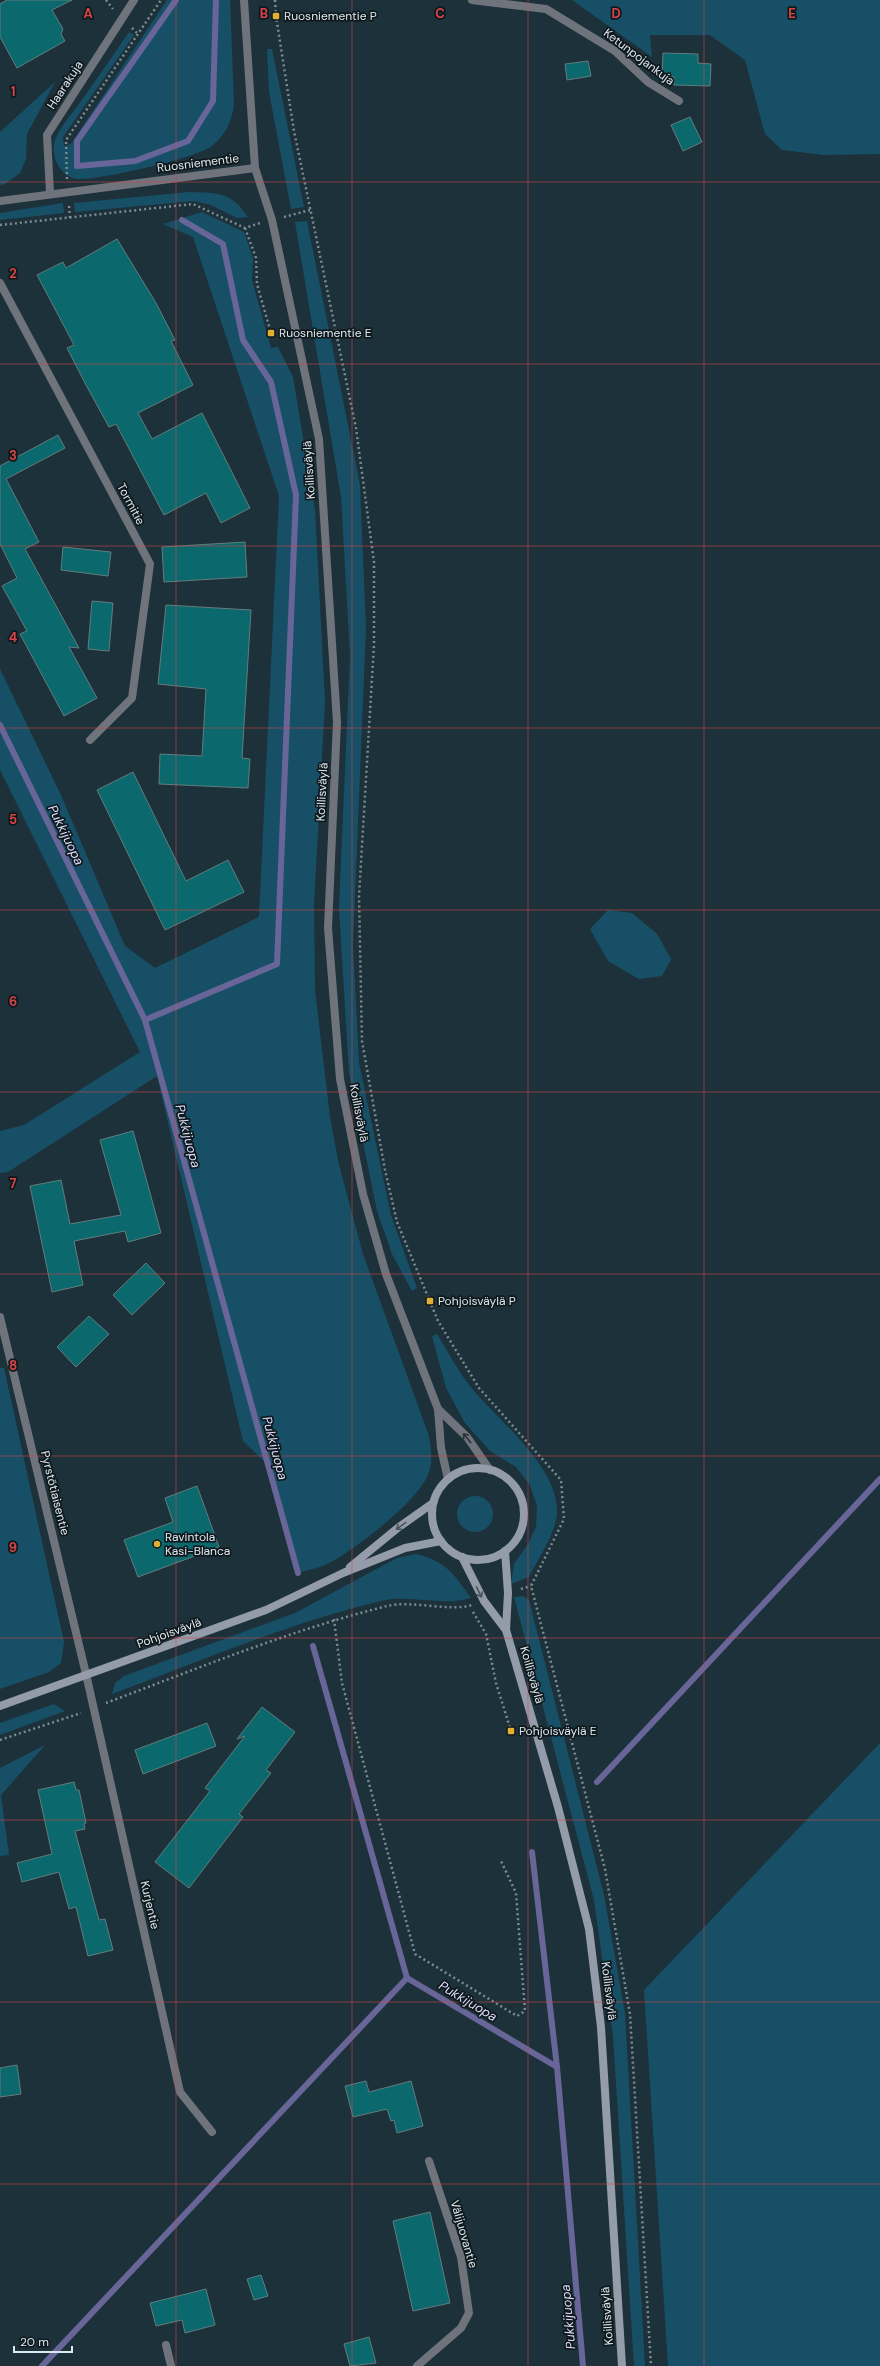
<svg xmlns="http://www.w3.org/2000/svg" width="880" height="2366" font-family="'DM Sans',sans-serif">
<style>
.green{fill:#175066}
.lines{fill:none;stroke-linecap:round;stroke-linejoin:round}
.stream{stroke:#686698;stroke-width:6}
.building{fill:#0b686c;stroke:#627d7e}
.path{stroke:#7c8c94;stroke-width:2.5;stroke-dasharray:2 3;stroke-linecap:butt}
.service{stroke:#6f747c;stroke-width:8}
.minor{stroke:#6f747c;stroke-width:8}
.tertiary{stroke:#6f747c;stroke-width:8}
.secondary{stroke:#939ca8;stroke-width:8}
.oneway{stroke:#2c3439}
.oneway2{stroke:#4a535b}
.grid{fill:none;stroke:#d74546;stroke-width:1;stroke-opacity:0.55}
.poi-dot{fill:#e1af34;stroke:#0f181c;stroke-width:1.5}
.labels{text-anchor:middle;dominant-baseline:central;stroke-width:3.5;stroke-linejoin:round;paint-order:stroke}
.poi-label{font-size:12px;fill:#dbe8ee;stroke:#0f181c;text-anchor:start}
.street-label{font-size:12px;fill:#dbe8ee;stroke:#0f181c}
.water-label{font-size:13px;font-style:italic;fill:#dedefd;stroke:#0f181c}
.grid-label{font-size:13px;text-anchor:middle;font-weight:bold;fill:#d74546;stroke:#0f181c;stroke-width:3.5;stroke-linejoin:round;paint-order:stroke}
</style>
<rect width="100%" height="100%" fill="#1d313a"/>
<g class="green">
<path d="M167,0H230L234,104C232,121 226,134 213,145C199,158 99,180 78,179C60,178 50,155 55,140C60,127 71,115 79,104C96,80 113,56 129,32L134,35L63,137L64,146L71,144Z"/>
<path d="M572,0H880V154L824,155L782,150L765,134L745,60L710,35H650L652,57Z"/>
<path d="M267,49H272L304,207L291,209L269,92Z"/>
<path d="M55,82L27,134L26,159L20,173L5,184L0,185V132Z"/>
<path d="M189,192C218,193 230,191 248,217L237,218L211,205L194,201L75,212L74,203Z"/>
<path d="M63,203L64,213L0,220V213Z"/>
<path d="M202,212L244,232L253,258L252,280L271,348L278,347L293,377L315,510L325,701L314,904L315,990L330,1117L339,1165L363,1254L429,1436C431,1448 433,1460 429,1472C420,1500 359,1546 333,1561C323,1567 309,1570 298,1573L268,1465L243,1441L157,1076L8,1172L0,1173V1131L24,1125L140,1052L0,770V669L61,795L125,946L155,968L259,917L279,496L193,237L163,224Z"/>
<path d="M307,221L360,485L366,628L353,945L359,1063L391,1215L417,1288L412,1291L392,1254L377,1211L349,1073L339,908L350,655L341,497L295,222Z"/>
<path d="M608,910L632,913L657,934L671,959L662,976L639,979L608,961L590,929Z"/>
<path d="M437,1334C448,1351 457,1370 470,1386C497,1420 556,1464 557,1510C558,1530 538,1559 529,1577L511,1584L514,1564L528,1544L536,1527L537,1506L530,1485L516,1467L490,1451L465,1423L446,1388L432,1336Z"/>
<path d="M0,1368H4L64,1642L61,1663L49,1672L0,1689Z"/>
<circle cx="475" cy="1514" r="18"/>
<path d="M416,1554C446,1561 454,1574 471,1598C442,1607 410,1594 381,1601C289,1623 201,1661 112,1694L115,1683L124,1676L295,1613L397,1558Z"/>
<path d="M523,1596L529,1600L604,1895L625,2013L645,2366H634L613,2036L594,1900L514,1597Z"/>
<path d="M54,1704L65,1711L0,1735V1723Z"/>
<path d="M880,1743V2366H668L644,1990Z"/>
<path d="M45,1745L1,1795L9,1855L0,1856V1768Z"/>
</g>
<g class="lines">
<g class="stream">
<path d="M176,0L77,141V166L135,161L188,141L213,101L216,0"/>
<path d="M0,725L145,1020L298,1573"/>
<path d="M145,1020L277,964L296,495L271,382L243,340L223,244L182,220"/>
<path d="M313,1646L407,1978L557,2067L583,2366"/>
<path d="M597,1782L880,1479"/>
<path d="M532,1852L557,2067"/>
<path d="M42,2366L407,1978"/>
</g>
</g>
<g class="building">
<path d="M7,0H72L52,10L63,29L61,34L65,41L17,68L0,37V4Z"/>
<path d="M663,53L698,54V63L711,64L710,86L674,85V77L662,76Z"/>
<path d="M588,61L591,76L567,80L565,64Z"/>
<path d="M690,117L702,142L683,151L671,125Z"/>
<path d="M117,239L156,303L175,340L171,341L193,385L138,413L152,439L202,413L250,508L221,523L206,493L164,515L116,424L109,427L86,385L67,348L74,345L37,275L63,262L66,268Z"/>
<path d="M58,435L65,448L6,479L39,542L25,549L79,648L69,647L97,698L64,716L20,634L27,631L2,586L17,578L0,544V466Z"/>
<path d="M245,542L247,577L164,582L162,547Z"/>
<path d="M63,547L111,552L108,576L61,570Z"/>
<path d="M92,601L113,603L109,651L88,649Z"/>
<path d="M166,605L251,610L242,758L250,759L248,788L159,784L160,754L202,756L206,689L158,684Z"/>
<path d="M133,772L186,881L228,860L244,892L165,930L97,790Z"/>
<path d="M133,1131L161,1233L128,1242L125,1231L74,1241L83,1285L52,1292L30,1186L61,1180L70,1224L121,1215L100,1140Z"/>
<path d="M146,1263L165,1283L132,1315L113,1295Z"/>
<path d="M89,1316L109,1334L76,1367L57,1347Z"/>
<path d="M197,1486L219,1547L138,1577L124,1540L173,1522L165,1498Z"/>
<path d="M262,1707L295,1732L266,1770L271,1773L239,1814L243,1817L189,1888L155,1862L210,1791L205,1788L245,1736L237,1739Z"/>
<path d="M207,1723L216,1746L143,1774L135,1750Z"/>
<path d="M74,1782L76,1790H79L86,1823L84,1824L85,1829L75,1831L99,1920L105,1919L113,1950L88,1956L76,1907L69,1909L59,1872L22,1882L17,1863L52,1854L38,1790Z"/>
<path d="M17,2065L21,2094L0,2097V2068Z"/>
<path d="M366,2081L369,2092L411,2081L423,2126L397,2133L394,2120L391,2121L387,2109L353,2117L345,2086Z"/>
<path d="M430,2212L450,2303L413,2311L393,2221Z"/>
<path d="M261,2275L268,2296L254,2300L247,2279Z"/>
<path d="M206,2289L215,2325L185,2333L182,2320L156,2326L150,2303Z"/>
<path d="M369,2337L376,2363L350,2366L344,2344Z"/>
</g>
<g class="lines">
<g class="path">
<path d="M106,0L113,9"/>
<path d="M275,0L276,16L294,131L356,428L374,562V645L359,896L362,1041L385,1170L397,1222L438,1321L479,1388L561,1480L564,1519L531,1586L605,1869L630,2014L651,2366"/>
<path d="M132,28L139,35"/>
<path d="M67,179L66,140L161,0"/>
<path d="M69,206L70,218"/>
<path d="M284,217L310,210"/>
<path d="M0,225L193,204L245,228L260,223"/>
<path d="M245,228L256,258L257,284L271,333"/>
<path d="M521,1589L531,1586"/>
<path d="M473,1612L486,1634L496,1683L511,1731"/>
<path d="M334,1619L342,1683L415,1954L517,2016L525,2011L516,1893L501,1861"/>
<path d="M106,1703C199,1668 291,1630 387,1606C411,1600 451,1612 472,1605"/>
<path d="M0,1740L81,1713"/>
</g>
<path class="service" d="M166,2345L171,2366"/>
<g class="minor">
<path d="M472,0L546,9L615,51L648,82L679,101"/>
<path d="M50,193L47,135L134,0"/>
<path d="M0,283L150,564L132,698L90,740"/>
<path d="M0,1317L86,1674L180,2092L212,2132"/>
<path d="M417,2366L461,2328L469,2313L461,2257L429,2161"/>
</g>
<g class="tertiary">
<path d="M244,0L255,168L272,220L319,439L337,722L328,928L340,1079L363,1194L386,1274L438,1409L441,1448L448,1479"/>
<path d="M0,201L255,168"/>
<path d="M438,1409L467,1437L490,1470"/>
</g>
<g class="secondary">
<circle cx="478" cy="1514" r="46"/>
<path d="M505,1551L508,1593L506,1630L558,1807L589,1929L601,2027L622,2366"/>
<path d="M462,1557L484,1601L506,1630"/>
<path d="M350,1567L399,1527L433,1503"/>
<path d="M0,1706L266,1610L343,1573L405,1548L441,1541"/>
</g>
</g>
<defs><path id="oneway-shaft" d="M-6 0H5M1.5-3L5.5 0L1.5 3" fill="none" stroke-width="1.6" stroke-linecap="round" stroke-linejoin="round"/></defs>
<use class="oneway" href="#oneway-shaft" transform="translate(467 1438) rotate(-129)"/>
<g class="oneway2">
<use href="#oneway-shaft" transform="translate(401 1526) rotate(144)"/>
<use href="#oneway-shaft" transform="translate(479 1592) rotate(64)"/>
</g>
<path class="grid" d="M176,0V2366M352,0V2366M528,0V2366M704,0V2366M0,182H880M0,364H880M0,546H880M0,728H880M0,910H880M0,1092H880M0,1274H880M0,1456H880M0,1638H880M0,1820H880M0,2002H880M0,2184H880"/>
<g class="poi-dot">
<rect x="272" y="12" width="8" height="8" rx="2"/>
<rect x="267" y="329" width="8" height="8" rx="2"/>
<rect x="426" y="1297" width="8" height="8" rx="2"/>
<circle cx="157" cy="1544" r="4"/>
<rect x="507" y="1727" width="8" height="8" rx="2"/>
</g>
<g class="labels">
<g class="poi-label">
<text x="284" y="16">Ruosniementie P</text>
<text x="279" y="333">Ruosniementie E</text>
<text x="438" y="1301">Pohjoisväylä P</text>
<text x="165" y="1537">Ravintola<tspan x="165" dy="14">Kasi-Blanca</tspan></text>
<text x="519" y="1731">Pohjoisväylä E</text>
</g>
<g class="street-label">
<text transform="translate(639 57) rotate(37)">Ketunpojankuja</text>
<text transform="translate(65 85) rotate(-57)">Haarakuja</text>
<text transform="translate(198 163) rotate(-7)">Ruosniementie</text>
<text transform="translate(309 470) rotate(-94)">Koillisväylä</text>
<text transform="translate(131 504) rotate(62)">Tormitie</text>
<text transform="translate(322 792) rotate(-87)">Koillisväylä</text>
<text transform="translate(359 1113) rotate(79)">Koillisväylä</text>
<text transform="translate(55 1493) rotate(76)">Pyrstötiaisentie</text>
<text transform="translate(169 1633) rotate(-20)">Pohjoisväylä</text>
<text transform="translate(532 1675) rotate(74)">Koillisväylä</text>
<text transform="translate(150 1905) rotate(77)">Kurjentie</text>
<text transform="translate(609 1991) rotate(83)">Koillisväylä</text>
<text transform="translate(464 2234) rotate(74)">Välijuovantie</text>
<text transform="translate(607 2316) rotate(-94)">Koillisväylä</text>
</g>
<g class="water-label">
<text transform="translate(66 835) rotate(64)">Pukkijuopa</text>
<text transform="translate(188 1136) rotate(75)">Pukkijuopa</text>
<text transform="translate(275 1448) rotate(75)">Pukkijuopa</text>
<text transform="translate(468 2001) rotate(31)">Pukkijuopa</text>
<text transform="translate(568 2317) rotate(-95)">Pukkijuopa</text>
</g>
</g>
<g class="grid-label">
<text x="88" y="18">A</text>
<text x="264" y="18">B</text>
<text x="440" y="18">C</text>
<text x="616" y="18">D</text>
<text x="792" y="18">E</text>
<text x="13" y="96">1</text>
<text x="13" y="278">2</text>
<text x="13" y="460">3</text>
<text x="13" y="642">4</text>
<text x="13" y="824">5</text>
<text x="13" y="1006">6</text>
<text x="13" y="1188">7</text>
<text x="13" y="1370">8</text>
<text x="13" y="1552">9</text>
</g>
<path d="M14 2346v6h58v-6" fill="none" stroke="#dbe8ee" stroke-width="2"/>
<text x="20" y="2346" font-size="12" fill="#dbe8ee" stroke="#0f181c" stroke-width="3" paint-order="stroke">20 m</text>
</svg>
